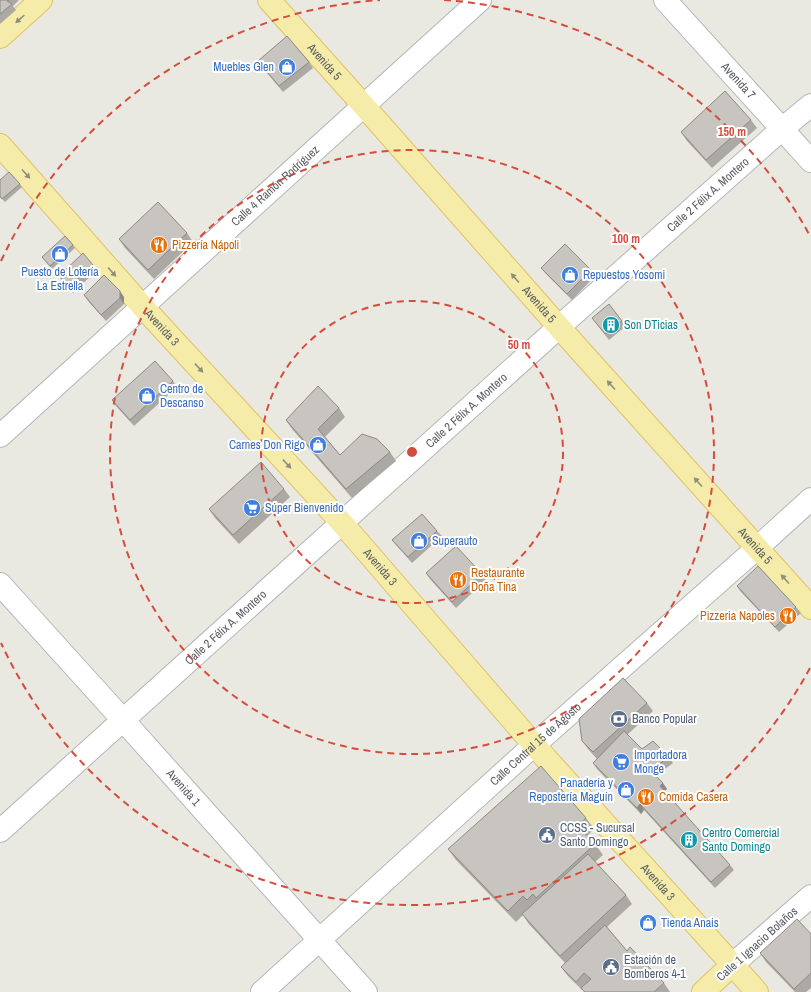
<svg xmlns="http://www.w3.org/2000/svg" width="811" height="992" font-family="'Archivo Narrow',sans-serif">
<style>
.lines{fill:none;stroke-linecap:round;stroke-linejoin:round}
.minor-casing{stroke:#b3b6ba;stroke-width:24}
.primary-casing{stroke:#e1c163;stroke-width:24}
.minor{stroke:#fff;stroke-width:22}
.primary{stroke:#f6ecaa;stroke-width:22}
.wall{fill:#aca9a5}
.shaded-wall{fill:#8c8a86}
.building{fill:#c8c5c0;stroke:#8c8a86}
.oneway{fill:#908e7a}
.ring{fill:none;stroke:#d54c3c;stroke-width:2;stroke-dasharray:7 5}
.labels{text-anchor:middle;dominant-baseline:central;stroke-width:4;stroke-linejoin:round;paint-order:stroke}
.street-label{font-size:12px;fill:#595c60;stroke:#fff}
.shop-label{font-size:12px;fill:#366cbe;stroke:#fff;text-anchor:start}
.food-label{font-size:12px;fill:#c56008;stroke:#fff;text-anchor:start}
.culture-label{font-size:12px;fill:#0d838f;stroke:#fff;text-anchor:start}
.service-label{font-size:12px;fill:#4e5e75;stroke:#fff;text-anchor:start}
.centre{fill:#d54c3c;stroke:#fff;stroke-width:2}
.ring-label{font-size:12px;text-anchor:middle;font-weight:bold;fill:#d54c3c;stroke:#fff;stroke-width:4;stroke-linejoin:round;paint-order:stroke}
</style>
<rect width="100%" height="100%" fill="#eae9e1"/>
<g class="lines">
<defs>
<g id="minor">
<path id="s1" d="M665,0L811,161"/>
<path id="s2" d="M0,436C159,290 320,146 480,0"/>
<path id="s3" d="M0,584L123,720L366,992"/>
<path id="s4" d="M0,831L559,327L782,129L811,105"/>
<path d="M732,965L811,896"/>
<path id="s5" d="M262,992L534,745L757,548L811,499"/>
</g>
<g id="primary">
<path id="s6" d="M269,0L364,106L559,327L811,608"/>
<path d="M0,37L41,0"/>
<path id="s7" d="M0,145L142,306L342,523L534,745L757,992"/>
<path d="M703,992L732,965"/>
</g>
</defs>
<use href="#minor" class="minor-casing"/>
<use href="#primary" class="primary-casing"/>
<use href="#minor" class="minor"/>
<use href="#primary" class="primary"/>
</g>
<g class="wall">
<path d="M0,0H19L13,6L16,10L0,24Z"/>
<path d="M258,61L309,62L313,68L283,92L262,67Z"/>
<path d="M751,120L757,128L712,168L687,141L681,132Z"/>
<path d="M0,180L20,184L22,187L5,202L0,197Z"/>
<path d="M187,233L193,242L154,279L125,248L119,239Z"/>
<path d="M73,245L75,248L52,269L42,257Z"/>
<path d="M93,265L97,270L73,293L63,282L59,276Z"/>
<path d="M541,268L591,270L595,276L572,300L546,274Z"/>
<path d="M84,295L124,297V304L106,321L88,301Z"/>
<path d="M592,318L622,321L626,326L609,340Z"/>
<path d="M173,381L177,387L134,426L116,406L112,400Z"/>
<path d="M339,408L345,417L325,437L340,455L390,452L396,461L352,498L292,429L286,420Z"/>
<path d="M284,489L290,497L239,544L215,518L209,509Z"/>
<path d="M437,531L442,536L412,563L397,546L392,540Z"/>
<path d="M426,573L482,574L486,580L456,608L430,579Z"/>
<path d="M737,586L796,607L801,613L779,632L741,592Z"/>
<path d="M647,703L653,711L627,735L642,749L669,757L673,763L656,776L667,789L664,792L730,865L734,870L715,888L644,810L641,814L597,769L593,763L597,759L588,749L582,741Z"/>
<path d="M586,818L594,829L587,836L595,844L603,855L595,862L626,895L632,904L607,927L627,951L664,983L670,992H584L582,989V990L567,975L561,967L565,963L528,923L523,915L516,922L456,860L448,849Z"/>
<path d="M811,934V988L806,992H795L766,962L760,953Z"/>
</g>
<g class="shaded-wall">
<path d="M120,291L124,297V304L120,298Z"/>
<path d="M663,783L667,789L664,792L660,786Z"/>
<path d="M640,804L644,810L641,814L637,808Z"/>
</g>
<g class="building">
<path d="M0,0H9L7,1L12,4L0,14Z"/>
<path d="M287,36L309,62L279,86L258,61Z"/>
<path d="M725,91L751,120L706,160L681,132Z"/>
<path d="M9,172L20,184L2,199L0,196V180Z"/>
<path d="M158,202L187,233L148,270L119,239Z"/>
<path d="M65,236L73,245L50,266L42,257Z"/>
<path d="M565,244L591,270L567,294L541,268Z"/>
<path d="M83,253L93,265L69,287L59,276Z"/>
<path d="M104,275L120,291V298L101,315L84,295Z"/>
<path d="M609,304L622,321L605,334L592,318Z"/>
<path d="M155,361L173,381L130,420L112,400Z"/>
<path d="M318,386L339,408L318,429L340,455L362,434L377,439L390,452L346,489L286,420Z"/>
<path d="M261,462L284,489L233,535L209,509Z"/>
<path d="M422,514L437,531L408,557L392,540Z"/>
<path d="M456,546L482,574L452,602L426,573Z"/>
<path d="M758,566L796,607L775,627L737,586Z"/>
<path d="M623,678L647,703L593,752L582,741L579,719Z"/>
<path d="M624,731L642,749L653,741L669,757L650,770L663,783L660,786L730,865L711,882L640,804L637,808L593,763Z"/>
<path d="M541,766L586,818L578,826L595,844L536,898L533,894L527,900L523,896L508,911L448,849Z"/>
<path d="M588,854L626,895L560,956L522,914Z"/>
<path d="M797,919L811,934V973L794,989L760,953Z"/>
<path d="M605,925L627,951L630,947L664,983L654,992H585L581,988L591,979L584,973L576,982L561,967Z"/>
</g>
<defs><path id="oneway-solid" d="M-6-.8H1V-3.2L6.5 0L1 3.2V.8H-6Z"/></defs>
<g class="oneway">
<use href="#oneway-solid" transform="translate(20 19) rotate(138)"/>
<use href="#oneway-solid" transform="translate(26 174) rotate(48)"/>
<use href="#oneway-solid" transform="translate(112 272) rotate(48)"/>
<use href="#oneway-solid" transform="translate(515 278) rotate(-131)"/>
<use href="#oneway-solid" transform="translate(199 368) rotate(47)"/>
<use href="#oneway-solid" transform="translate(611 385) rotate(-132)"/>
<use href="#oneway-solid" transform="translate(287 464) rotate(47)"/>
<use href="#oneway-solid" transform="translate(698 482) rotate(-132)"/>
<use href="#oneway-solid" transform="translate(785 579) rotate(-132)"/>
</g>
<g class="ring">
<circle cx="412" cy="452" r="151"/>
<circle cx="412" cy="452" r="302"/>
<path d="M810 668A453 453 0 0 1 1 643M1 261A453 453 0 0 1 380 0M444 0A453 453 0 0 1 810 236"/>
</g>
<defs>
<symbol id="shop-disc" viewBox="-11 -11 22 22"><circle r="9.5" fill="#3f7fe0" stroke="#fff"/><path d="M-5-2.5h2.3a2.7 3.5 0 0 1 5.4 0H5L5.5 6h-11ZM-1.5-2.5h3a1.5 2.3 0 0 0-3 0Z" fill="#fff"/></symbol>
<symbol id="restaurant-disc" viewBox="-11 -11 22 22"><circle r="9.5" fill="#e8710a" stroke="#fff"/><path d="M-5-6h1v4h1v-4h1v4h1v-4h1v5L-1.5 .5V6h-2V.5L-5-1ZM5-6V6H3V1.5H1.5Q1.5-4 5-6Z" fill="#fff"/></symbol>
<symbol id="building-disc" viewBox="-11 -11 22 22"><circle r="9.5" fill="#0f9aa8" stroke="#fff"/><path d="M-4-6H4V6H1V3H-1V6H-4ZM-2.5-4.3h1.7v1.8h-1.7ZM.8-4.3h1.7v1.8H.8ZM-2.5-1h1.7V.8h-1.7ZM.8-1h1.7V.8H.8Z" fill="#fff"/></symbol>
<symbol id="supermarket-disc" viewBox="-11 -11 22 22"><circle r="9.5" fill="#3f7fe0" stroke="#fff"/><path d="M-6-5.5h2.5l.6 2H6L4.5 2H-2.5L-4.4-4H-6ZM-1.5 3.2a1.3 1.3 0 1 0 .1 0ZM3 3.2a1.3 1.3 0 1 0 .1 0Z" fill="#fff"/></symbol>
<symbol id="bank-disc" viewBox="-11 -11 22 22"><circle r="9.5" fill="#5c6f8a" stroke="#fff"/><path d="M-6-4H6V4H-6ZM0-2.3a2.3 2.3 0 1 0 0 4.6a2.3 2.3 0 1 0 0-4.6Z" fill="#fff"/></symbol>
<symbol id="civic-disc" viewBox="-11 -11 22 22"><circle r="9.5" fill="#5c6f8a" stroke="#fff"/><path d="M-.6-6.5H3V-4.5H.6V-3L4-1V1h2V6H-6V1h2V-1L-.6-3ZM-1.2 2.5V6h2.4V2.5Z" fill="#fff"/></symbol>
</defs>
<g fill-rule="evenodd">
<use href="#shop-disc" x="277" y="57" width="20" height="20"/>
<use href="#restaurant-disc" x="149" y="235" width="20" height="20"/>
<use href="#shop-disc" x="50" y="244" width="20" height="20"/>
<use href="#shop-disc" x="560" y="265" width="20" height="20"/>
<use href="#building-disc" x="601" y="315" width="20" height="20"/>
<use href="#shop-disc" x="137" y="386" width="20" height="20"/>
<use href="#shop-disc" x="308" y="435" width="20" height="20"/>
<use href="#supermarket-disc" x="242" y="498" width="20" height="20"/>
<use href="#shop-disc" x="409" y="531" width="20" height="20"/>
<use href="#restaurant-disc" x="448" y="570" width="20" height="20"/>
<use href="#restaurant-disc" x="778" y="606" width="20" height="20"/>
<use href="#bank-disc" x="609" y="709" width="20" height="20"/>
<use href="#supermarket-disc" x="611" y="752" width="20" height="20"/>
<use href="#shop-disc" x="616" y="780" width="20" height="20"/>
<use href="#restaurant-disc" x="636" y="787" width="20" height="20"/>
<use href="#civic-disc" x="537" y="825" width="20" height="20"/>
<use href="#building-disc" x="679" y="830" width="20" height="20"/>
<use href="#shop-disc" x="638" y="913" width="20" height="20"/>
<use href="#civic-disc" x="601" y="957" width="20" height="20"/>
</g>
<g class="labels">
<g class="street-label">
<text stroke="none"><textPath href="#s6" startOffset="83">Avenida 5</textPath></text>
<text stroke="none"><textPath href="#s1" startOffset="109">Avenida 7</textPath></text>
<text stroke="none"><textPath href="#s2" startOffset="372">Calle 4 Ramón Rodríguez</textPath></text>
<text stroke="none"><textPath href="#s4" startOffset="952">Calle 2 Félix A. Montero</textPath></text>
<text stroke="none"><textPath href="#s6" startOffset="407">Avenida 5</textPath></text>
<text stroke="none"><textPath href="#s7" startOffset="244">Avenida 3</textPath></text>
<text stroke="none"><textPath href="#s4" startOffset="628">Calle 2 Félix A. Montero</textPath></text>
<text stroke="none"><textPath href="#s6" startOffset="731">Avenida 5</textPath></text>
<text stroke="none"><textPath href="#s7" startOffset="568">Avenida 3</textPath></text>
<text stroke="none"><textPath href="#s4" startOffset="304">Calle 2 Félix A. Montero</textPath></text>
<text stroke="none"><textPath href="#s5" startOffset="369">Calle Central 15 de Agosto</textPath></text>
<text stroke="none"><textPath href="#s3" startOffset="274">Avenida 1</textPath></text>
<text stroke="none"><textPath href="#s7" startOffset="988">Avenida 3</textPath></text>
<text transform="translate(757 944) rotate(-42)">Calle 1 Ignacio Bolaños</text>
</g>
<g class="shop-label">
<text x="274" y="67" text-anchor="end">Muebles Glen</text>
<text x="60" y="272" text-anchor="middle">Puesto de Lotería<tspan x="60" dy="14">La Estrella</tspan></text>
<text x="583" y="275">Repuestos Yosomi</text>
<text x="160" y="389">Centro de<tspan x="160" dy="14">Descanso</tspan></text>
<text x="305" y="445" text-anchor="end">Carnes Don Rigo</text>
<text x="265" y="508">Súper Bienvenido</text>
<text x="432" y="541">Superauto</text>
<text x="634" y="755">Importadora<tspan x="634" dy="14">Monge</tspan></text>
<text x="613" y="783" text-anchor="end">Panadería y<tspan x="613" dy="14">Repostería Maguín</tspan></text>
<text x="661" y="923">Tienda Anais</text>
</g>
<g class="food-label">
<text x="172" y="245">Pizzería Nápoli</text>
<text x="471" y="573">Restaurante<tspan x="471" dy="14">Doña Tina</tspan></text>
<text x="775" y="616" text-anchor="end">Pizzeria Napoles</text>
<text x="659" y="797">Comida Casera</text>
</g>
<g class="culture-label">
<text x="624" y="325">Son DTicias</text>
<text x="702" y="833">Centro Comercial<tspan x="702" dy="14">Santo Domingo</tspan></text>
</g>
<g class="service-label">
<text x="632" y="719">Banco Popular</text>
<text x="560" y="828">CCSS - Sucursal<tspan x="560" dy="14">Santo Domingo</tspan></text>
<text x="624" y="960">Estación de<tspan x="624" dy="14">Bomberos 4-1</tspan></text>
</g>
</g>
<circle cx="412" cy="452" r="6" class="centre"/>
<g class="ring-label">
<text x="732" y="136">150 m</text>
<text x="626" y="243">100 m</text>
<text x="519" y="349">50 m</text>
</g>
</svg>
